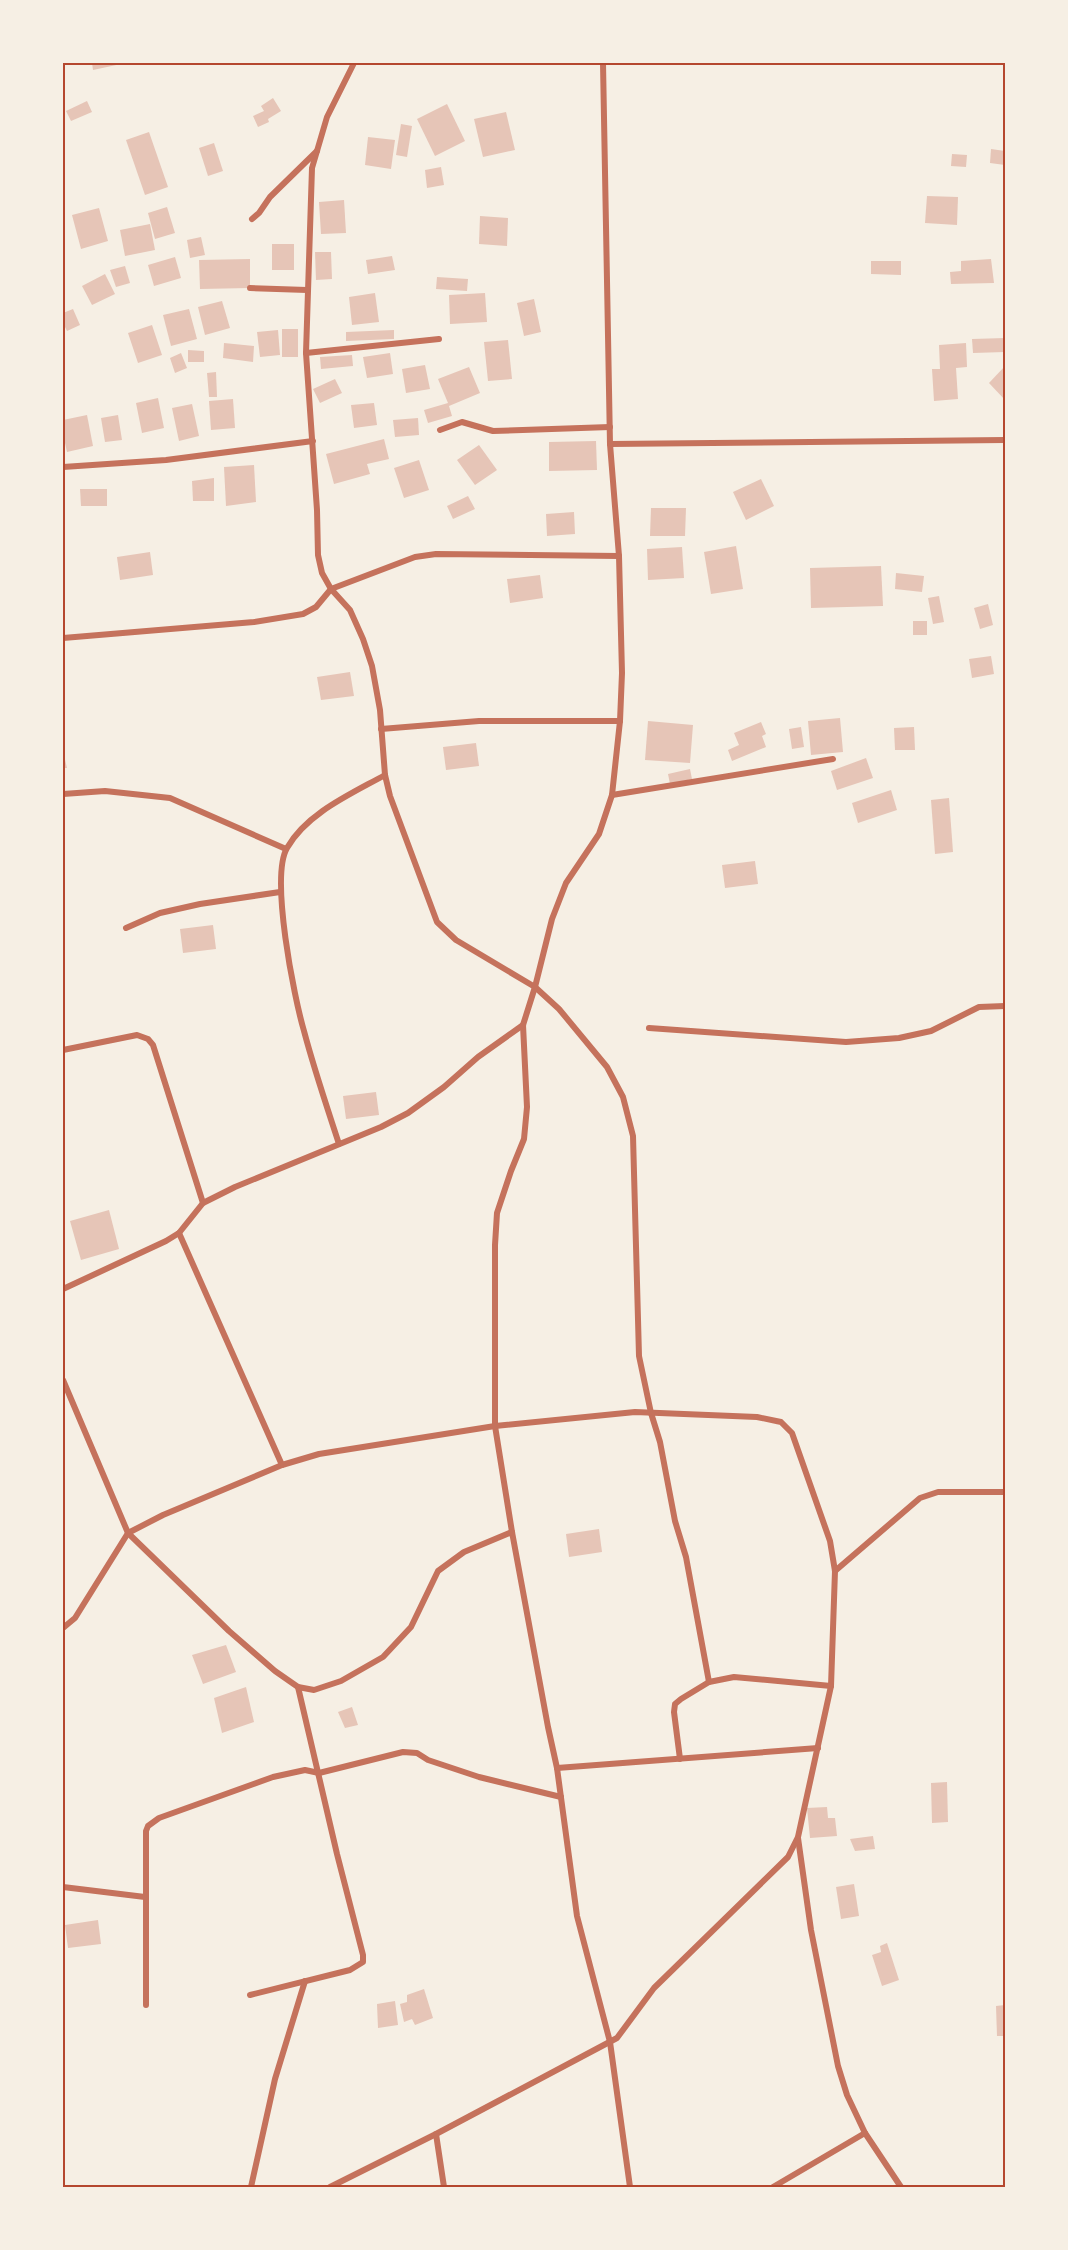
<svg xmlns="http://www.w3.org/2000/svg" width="1068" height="2250" font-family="Poppins,sans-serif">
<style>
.building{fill:#e6c5b7}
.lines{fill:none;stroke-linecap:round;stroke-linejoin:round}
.minor{stroke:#c5725c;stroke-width:6}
.neatline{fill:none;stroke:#b5482f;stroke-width:2}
</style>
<rect width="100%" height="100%" fill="#f6efe4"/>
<g class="building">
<path d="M92,63H121V64L93,70Z"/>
<path d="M273,98L281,111L268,119L269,122L258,127L253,116L264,111L261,106Z"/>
<path d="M87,101L92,112L71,121L66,111Z"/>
<path d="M447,104L465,141L435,156L417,119Z"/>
<path d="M506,112L515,150L483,157L474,119Z"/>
<path d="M401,124L412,126L407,157L396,155Z"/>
<path d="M149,132L168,187L145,195L126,140Z"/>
<path d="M368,137L395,140L391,169L365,165Z"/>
<path d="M214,143L223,171L208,176L199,148Z"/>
<path d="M991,149L1005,151V165L990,163Z"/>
<path d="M952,154L967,155L966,167L951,166Z"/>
<path d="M441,167L444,185L427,188L425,170Z"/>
<path d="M927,196L958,197L957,225L925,223Z"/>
<path d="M344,200L346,233L321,234L319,202Z"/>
<path d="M167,207L175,233L155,239L148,213Z"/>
<path d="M99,208L108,241L81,249L72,215Z"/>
<path d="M480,216L508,218L507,246L479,244Z"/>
<path d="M150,224L155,250L125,256L120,230Z"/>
<path d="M201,237L205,255L190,258L187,240Z"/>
<rect x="272" y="244" width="22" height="26"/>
<path d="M315,252H331L332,279L316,280Z"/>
<path d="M392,256L395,270L368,274L366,260Z"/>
<path d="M175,257L181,278L154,286L148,265Z"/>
<path d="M250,259V288L200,289L199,260Z"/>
<path d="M991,259L994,283L951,284L950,272L961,271V261Z"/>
<path d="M871,261H901V275L871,274Z"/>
<path d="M125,266L130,283L116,287L110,270Z"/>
<path d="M105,274L115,294L92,305L82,286Z"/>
<path d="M437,277L468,279L467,291L436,289Z"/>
<path d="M375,293L379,322L352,325L349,297Z"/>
<path d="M485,293L487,322L450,324L449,295Z"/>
<path d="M534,299L541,332L524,336L517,303Z"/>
<path d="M222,301L230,328L205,335L198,307Z"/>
<path d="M73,309L80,325L67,331L63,323V313Z"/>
<path d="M189,309L197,339L171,346L163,315Z"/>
<path d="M152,325L162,355L138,363L128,333Z"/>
<rect x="282" y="329" width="16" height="28"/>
<path d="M278,330L280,355L260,357L257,332Z"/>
<path d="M394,330V339L346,341V332Z"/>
<path d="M1005,338V352L973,353L972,339Z"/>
<path d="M508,340L512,379L488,381L484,342Z"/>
<path d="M224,343L254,346L253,362L223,358Z"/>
<path d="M966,343L967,367L956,368L958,399L934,401L932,369H940L939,345Z"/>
<path d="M188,350L204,351V362H188Z"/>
<path d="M181,353L187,368L175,373L170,358Z"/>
<path d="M390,353L393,374L367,378L363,357Z"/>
<path d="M352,355L353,366L321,369L320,357Z"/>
<path d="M425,365L430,389L406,393L402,369Z"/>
<path d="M1005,366V400L989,383Z"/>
<path d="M469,367L480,393L449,406L452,416L428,423L424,410L448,403L438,379Z"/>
<path d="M216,372L217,397H209L207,373Z"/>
<path d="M335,379L342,393L320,403L313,389Z"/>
<path d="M158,398L164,428L142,433L136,403Z"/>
<path d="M233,399L235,428L211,430L209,401Z"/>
<path d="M374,403L377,425L354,428L351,405Z"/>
<path d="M192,404L199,436L179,441L172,408Z"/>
<path d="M87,415L93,446L67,452L63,434V420Z"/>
<path d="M118,415L122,440L105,442L101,418Z"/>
<path d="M418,418L419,435L395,437L393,420Z"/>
<path d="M384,439L389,459L367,464L370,474L334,484L326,454Z"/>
<path d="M596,441L597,470L549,471V442Z"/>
<path d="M479,445L497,470L475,485L457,460Z"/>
<path d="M419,460L429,490L404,498L394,468Z"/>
<path d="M254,465L256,502L226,506L224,467Z"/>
<path d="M214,478V501H193L192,481Z"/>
<path d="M761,479L774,506L746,520L733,492Z"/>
<path d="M80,489H107V506H81Z"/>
<path d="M468,496L475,509L453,519L447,506Z"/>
<path d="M651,508H686L685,536H650Z"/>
<path d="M574,512L575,534L547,536L546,514Z"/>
<path d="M736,546L743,589L711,594L704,552Z"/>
<path d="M682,547L684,578L648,580L647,549Z"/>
<path d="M150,552L153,575L120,580L117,557Z"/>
<path d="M881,566L883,606L811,608L810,568Z"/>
<path d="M896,573L924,576L922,592L895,589Z"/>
<path d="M540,575L543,598L510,603L507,579Z"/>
<path d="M939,596L944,622L933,624L928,598Z"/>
<path d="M988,604L993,625L980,629L974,608Z"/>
<rect x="913" y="621" width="14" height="14"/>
<path d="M991,656L994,674L972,678L969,659Z"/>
<path d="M350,672L354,696L321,700L317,677Z"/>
<path d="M840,718L843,752L811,755L808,721Z"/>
<path d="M648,721L693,725L690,763L645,760Z"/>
<path d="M761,722L766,734L762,736L766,747L732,761L728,750L739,745L734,733Z"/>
<path d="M801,727L804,747L792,749L789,729Z"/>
<path d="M914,727L915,750H895L894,728Z"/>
<path d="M476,743L479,766L446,770L443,747Z"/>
<path d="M63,751L67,768H63Z"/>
<path d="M866,758L873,778L837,790L831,771Z"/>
<path d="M690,769L692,779L670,784L668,774Z"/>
<path d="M891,790L897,810L858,823L852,803Z"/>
<path d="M949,798L953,852L935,854L931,800Z"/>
<path d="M755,861L758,884L725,888L722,865Z"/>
<path d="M213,925L216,949L183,953L180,929Z"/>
<path d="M376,1092L379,1115L346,1119L343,1096Z"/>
<path d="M109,1210L119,1249L81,1260L70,1221Z"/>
<path d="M599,1529L602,1552L569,1557L566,1534Z"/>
<path d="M226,1645L236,1672L203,1684L192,1655Z"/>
<path d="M246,1687L254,1722L222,1733L214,1698Z"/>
<path d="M352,1707L358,1725L345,1728L338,1712Z"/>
<path d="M947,1782L948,1822L932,1823L931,1783Z"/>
<path d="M827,1807L828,1818H835L837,1836L810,1838L807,1808Z"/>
<path d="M873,1836L875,1849L855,1851L850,1839Z"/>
<path d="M854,1884L859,1916L841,1919L836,1887Z"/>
<path d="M98,1920L101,1944L68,1948L65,1925Z"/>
<path d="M887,1943L899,1980L882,1986L872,1955L881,1952L880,1946Z"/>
<path d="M424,1989L433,2018L415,2025L412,2019L404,2022L400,2004L407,2002V1995Z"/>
<path d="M395,2001L398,2025L378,2028L377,2004Z"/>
<path d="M1005,2005V2036H997L996,2006Z"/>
</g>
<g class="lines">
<g class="minor">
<path d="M354,63L327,117L312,168L306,353L317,510L318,555L322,573L331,589L350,610L363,639L372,666L380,710L385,775L390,796L437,922L456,940L535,987L559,1009L607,1067L623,1097L633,1136L639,1356L651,1413L660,1442L675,1521L686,1557L709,1682"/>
<path d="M603,63L610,444L619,556L622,673L620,721L612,795L599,834L566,883L552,919L535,987L523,1025L527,1107L524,1139L511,1171L497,1213L495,1245V1426L512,1532L548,1727L557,1768L577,1916L610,2042L630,2187"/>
<path d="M252,219L259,213L270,197L317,151"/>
<path d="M250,288L307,290"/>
<path d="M306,353L439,339"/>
<path d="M440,430L462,422L493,431L610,427"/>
<path d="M610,444L1005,440"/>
<path d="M63,467L166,460L313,441"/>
<path d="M63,638L254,622L303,614L316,607L331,589L415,557L436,554L619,556"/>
<path d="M381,729L479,721H620"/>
<path d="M63,794L105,791L170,798L286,849"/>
<path d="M612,795L833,759"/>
<path d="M126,928L160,913L200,904L280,892"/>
<path d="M649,1028L846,1042L899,1038L931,1031L979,1007L1005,1006"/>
<path d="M63,1050L137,1035L148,1039L153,1045L203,1203"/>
<path d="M339,1144C327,1107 314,1069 304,1031C294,997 270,877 287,848C307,813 351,794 385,775"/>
<path d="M179,1233L282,1465"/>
<path d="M63,1289L166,1241L179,1233L203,1203L235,1187L381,1127L408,1113L444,1087L478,1057L523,1025"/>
<path d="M63,1380L128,1533L229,1631L275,1671L298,1687L314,1690L341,1681L383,1657L411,1627L438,1571L464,1552L512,1532"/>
<path d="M835,1571L920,1498L938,1492H1005"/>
<path d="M63,1628L75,1618L128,1533L163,1515L282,1465L319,1454L495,1426L635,1412L757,1417L781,1422L792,1433L830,1541L835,1571L831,1686L798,1837L788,1857L654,1988L617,2038L436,2134L330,2187"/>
<path d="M680,1759L674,1712L675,1704L681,1699L709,1682L734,1677L831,1686"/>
<path d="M557,1768L818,1748"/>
<path d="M798,1838L811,1930L838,2066L847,2095L865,2133L901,2187"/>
<path d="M63,1887L145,1897"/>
<path d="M250,1995L350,1970L363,1962V1955L337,1854L298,1687"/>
<path d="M146,2005V1831L148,1826L159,1818L273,1777L305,1770L319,1773L403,1752L417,1753L428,1760L479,1777L561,1797"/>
<path d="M436,2134L444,2187"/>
<path d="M251,2187L275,2079L305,1981"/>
<path d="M773,2187L865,2133"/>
</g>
</g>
<rect width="1068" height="2250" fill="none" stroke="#f6efe4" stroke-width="129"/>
<rect x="64" y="64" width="940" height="2122" class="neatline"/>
</svg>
